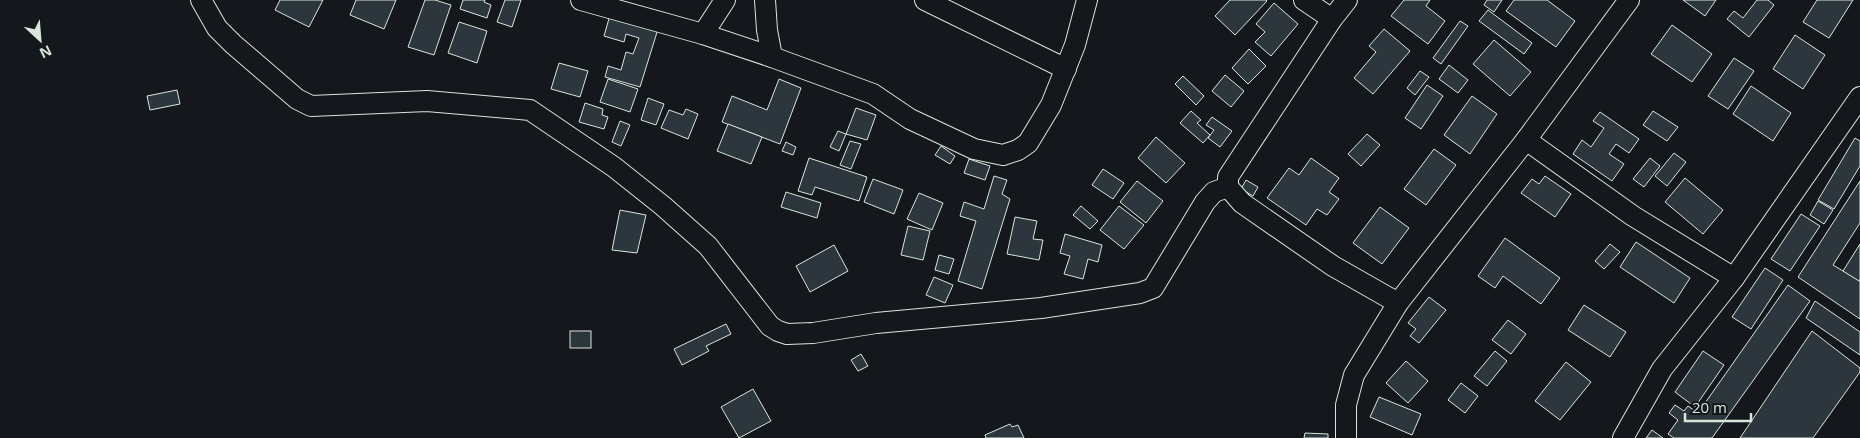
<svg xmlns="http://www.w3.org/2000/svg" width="1860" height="438" font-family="'Open Sans',sans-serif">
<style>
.building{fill:#2c363c;stroke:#d8e6dc}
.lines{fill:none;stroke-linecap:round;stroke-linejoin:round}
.minor-casing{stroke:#d8e6dc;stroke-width:22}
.minor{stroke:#14181c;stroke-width:20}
</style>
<rect width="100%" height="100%" fill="#14181c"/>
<g class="building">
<path d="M280,0H323L309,27L275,10Z"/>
<path d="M356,0H396L384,29L350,15Z"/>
<path d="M425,0H435L451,5L434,55L408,47Z"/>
<path d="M463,0H485L484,2L491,5L487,18L460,9Z"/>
<path d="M505,0H521L512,27L497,22Z"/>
<path d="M1230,0H1266L1267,1L1235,35L1215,16Z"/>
<path d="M1404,0H1430L1426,6L1445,21L1428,44L1391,16Z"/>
<path d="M1487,0H1502L1494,12L1484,5Z"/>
<path d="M1514,0H1547L1575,21L1556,47L1506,11Z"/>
<path d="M1683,0H1716L1705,16Z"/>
<path d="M1757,0H1768L1774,5L1749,37L1727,19L1734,11L1743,18Z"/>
<path d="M1817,0H1853L1829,38L1803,22Z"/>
<path d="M1274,3L1298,24L1271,56L1255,42L1265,32L1256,24Z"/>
<path d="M1488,10L1532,43L1524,54L1479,21Z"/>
<path d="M610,15L658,29L640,87L605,77L608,66L621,70L626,52L633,54L639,38L626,34L624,42L604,36Z"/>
<path d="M1460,21L1468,26L1441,64L1433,58Z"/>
<path d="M459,22L487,31L477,63L448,53Z"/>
<path d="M1672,25L1712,54L1692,82L1651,54Z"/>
<path d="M1384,29L1410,51L1373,94L1354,78L1376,52L1369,46Z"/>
<path d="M1795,35L1825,55L1803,89L1773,69Z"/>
<path d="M1494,40L1531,72L1510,96L1473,64Z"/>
<path d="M1249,49L1266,66L1248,84L1232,68Z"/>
<path d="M1734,58L1754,71L1728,109L1708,96Z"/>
<path d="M559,63L588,71L580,97L551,89Z"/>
<path d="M1449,65L1468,80L1458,93L1439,79Z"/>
<path d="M1420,71L1429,77L1415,95L1407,88Z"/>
<path d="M1225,75L1244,91L1231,107L1212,91Z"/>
<path d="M1183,76L1204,96L1196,105L1175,84Z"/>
<path d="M608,79L638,89L630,112L600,102Z"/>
<path d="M779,79L801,88L780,144L722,122L732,96L767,110Z"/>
<path d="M1427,85L1443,96L1421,129L1405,118Z"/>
<path d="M1751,86L1791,113L1773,141L1733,114Z"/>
<path d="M177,90L180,104L150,110L147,96Z"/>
<path d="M1472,96L1497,114L1470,154L1444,135Z"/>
<path d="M648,98L664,104L656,125L641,120Z"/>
<path d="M585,103L603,109L602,115L608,117L604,129L579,122Z"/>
<path d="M856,108L876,115L867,140L846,134Z"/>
<path d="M686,109L698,114L688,139L661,128L669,110L683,115Z"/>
<path d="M1191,111L1201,120L1197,123L1210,135L1203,143L1180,123Z"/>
<path d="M1653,111L1678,127L1667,141L1643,125Z"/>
<path d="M1600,112L1639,139L1629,153L1616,144L1609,154L1624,164L1612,181L1573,154L1582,140L1591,147L1604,128L1593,121Z"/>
<path d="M1212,117L1232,131L1220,147L1208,138L1214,130L1206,125Z"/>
<path d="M620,121L630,125L621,146L612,142Z"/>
<path d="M728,124L762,137L751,164L717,151Z"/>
<path d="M838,131L846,134L839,151L830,147Z"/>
<path d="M1367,134L1380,145L1361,166L1348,154Z"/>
<path d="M1156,137L1185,163L1166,183L1138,158Z"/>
<path d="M1855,138L1860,141V166L1834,209L1818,200Z"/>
<path d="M850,141L861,144L851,169L840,165Z"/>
<path d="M786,142L796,147L793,155L782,151Z"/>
<path d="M941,146L955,156L950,164L935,155Z"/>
<path d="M1434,149L1456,165L1426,205L1404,189Z"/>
<path d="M1674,153L1686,162L1667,186L1655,176Z"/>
<path d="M809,158L867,177L859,201L815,187L812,195L798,191Z"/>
<path d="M1311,158L1339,178L1329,192L1339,199L1327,215L1317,209L1306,225L1267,198L1289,168L1299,175Z"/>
<path d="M1650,158L1660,166L1644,187L1633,179Z"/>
<path d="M969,159L990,166L985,180L964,173Z"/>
<path d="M1103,169L1124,183L1113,199L1092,185Z"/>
<path d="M994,176L1007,180L1002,194L1010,199L982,289L958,281L976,221L960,216L964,202L984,209Z"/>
<path d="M1545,176L1571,194L1555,217L1521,193L1532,179L1539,184Z"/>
<path d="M1685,178L1723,210L1703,234L1665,202Z"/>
<path d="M873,179L903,190L894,214L864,202Z"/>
<path d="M1246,180L1258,187L1253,196L1241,189Z"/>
<path d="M1137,181L1163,201L1146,223L1120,202Z"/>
<path d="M1860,181V223L1833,265L1860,281V319L1798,277Z"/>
<path d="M786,192L821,203L817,218L781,207Z"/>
<path d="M919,193L943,203L932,230L907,219Z"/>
<path d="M1818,201L1833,210L1824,224L1810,215Z"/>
<path d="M1081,206L1098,221L1090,229L1073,215Z"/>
<path d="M1119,206L1144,225L1124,249L1100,230Z"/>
<path d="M1380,207L1409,228L1382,264L1353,243Z"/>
<path d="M620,210L646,215L637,253L612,250Z"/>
<path d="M1801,214L1820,226L1790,271L1771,259Z"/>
<path d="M1015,217L1037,221L1033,239L1043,240L1039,260L1007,254Z"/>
<path d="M908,226L930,231L923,260L901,255Z"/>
<path d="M1065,234L1102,245L1098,262L1088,259L1083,279L1064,274L1070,256L1060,253Z"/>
<path d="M1505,238L1560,278L1541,304L1503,276L1495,288L1478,276Z"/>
<path d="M1636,242L1690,278L1674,303L1620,267Z"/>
<path d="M1610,244L1620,252L1604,269L1595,261Z"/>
<path d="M1860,244V279L1859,281L1843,271Z"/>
<path d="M834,245L848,271L810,292L796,266Z"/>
<path d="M939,255L954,259L949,274L935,270Z"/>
<path d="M1765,268L1783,280L1751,329L1732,317Z"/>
<path d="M934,277L953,285L945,303L926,295Z"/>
<path d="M1788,285L1810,301L1712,438H1674L1668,434L1678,420L1669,413L1675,405L1684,411L1688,406L1698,413Z"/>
<path d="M1429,297L1446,310L1419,343L1410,336L1416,329L1408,323Z"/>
<path d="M1815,301L1860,332V355L1806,318Z"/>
<path d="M1584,305L1626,332L1610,357L1568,330Z"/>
<path d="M1508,320L1526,334L1511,354L1492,340Z"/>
<path d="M726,324L731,334L706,346L709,351L682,365L674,349Z"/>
<rect x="570" y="331" width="21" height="17"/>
<path d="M1812,331L1860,368V372L1813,438H1740Z"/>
<path d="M1495,351L1507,361L1487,386L1474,376Z"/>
<path d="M1703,351L1724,365L1695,407L1675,392Z"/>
<path d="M861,354L868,366L858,371L851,360Z"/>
<path d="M1406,361L1428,381L1408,403L1386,383Z"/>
<path d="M1566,362L1591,382L1560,420L1535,401Z"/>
<path d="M1461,383L1478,396L1465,413L1448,400Z"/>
<path d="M753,389L771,421L739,438L721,407Z"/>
<path d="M1379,397L1421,414L1412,435L1370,417Z"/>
<path d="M1010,424L1012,427L1018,425L1024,438H986L985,435Z"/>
<path d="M1652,430L1663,438H1646Z"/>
<path d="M1305,433L1328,434V438H1304Z"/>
</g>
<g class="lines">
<defs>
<g id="minor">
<path d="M201,0L217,28L233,44L297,99L311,106L427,101L530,110L614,167L663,206L708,246L770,326L778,331L787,334L813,333L876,323L1041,308L1140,293L1153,288L1205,202L1214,192L1228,187"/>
<path d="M581,0L703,34L772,57L873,94L910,119L974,149L1003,155L1018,150L1028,143L1051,105L1075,45L1087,0"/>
<path d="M765,0L767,30L772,57"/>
<path d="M925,0L1066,69"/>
<path d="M1304,0L1332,19"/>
<path d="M1347,0L1332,19L1228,177V187L1242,203L1333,266L1398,303"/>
<path d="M703,34L725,0"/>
<path d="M1526,140L1633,216L1734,278"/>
<path d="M1346,438V405L1354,375L1398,303L1526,140L1629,0"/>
<path d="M1623,438L1662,369L1734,278L1860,97"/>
</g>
</defs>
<use href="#minor" class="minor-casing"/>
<use href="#minor" class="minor"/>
</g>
<g transform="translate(40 40) rotate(154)" stroke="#14181c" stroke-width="4" paint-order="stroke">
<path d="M0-4L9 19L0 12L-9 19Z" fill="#d8e6dc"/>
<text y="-8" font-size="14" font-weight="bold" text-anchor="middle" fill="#d8e6dc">N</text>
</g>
<path d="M1685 413v8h66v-8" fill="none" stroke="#d8e6dc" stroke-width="2.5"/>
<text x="1692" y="413" font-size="15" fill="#d8e6dc" stroke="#14181c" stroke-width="4" paint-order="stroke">20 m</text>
</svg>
